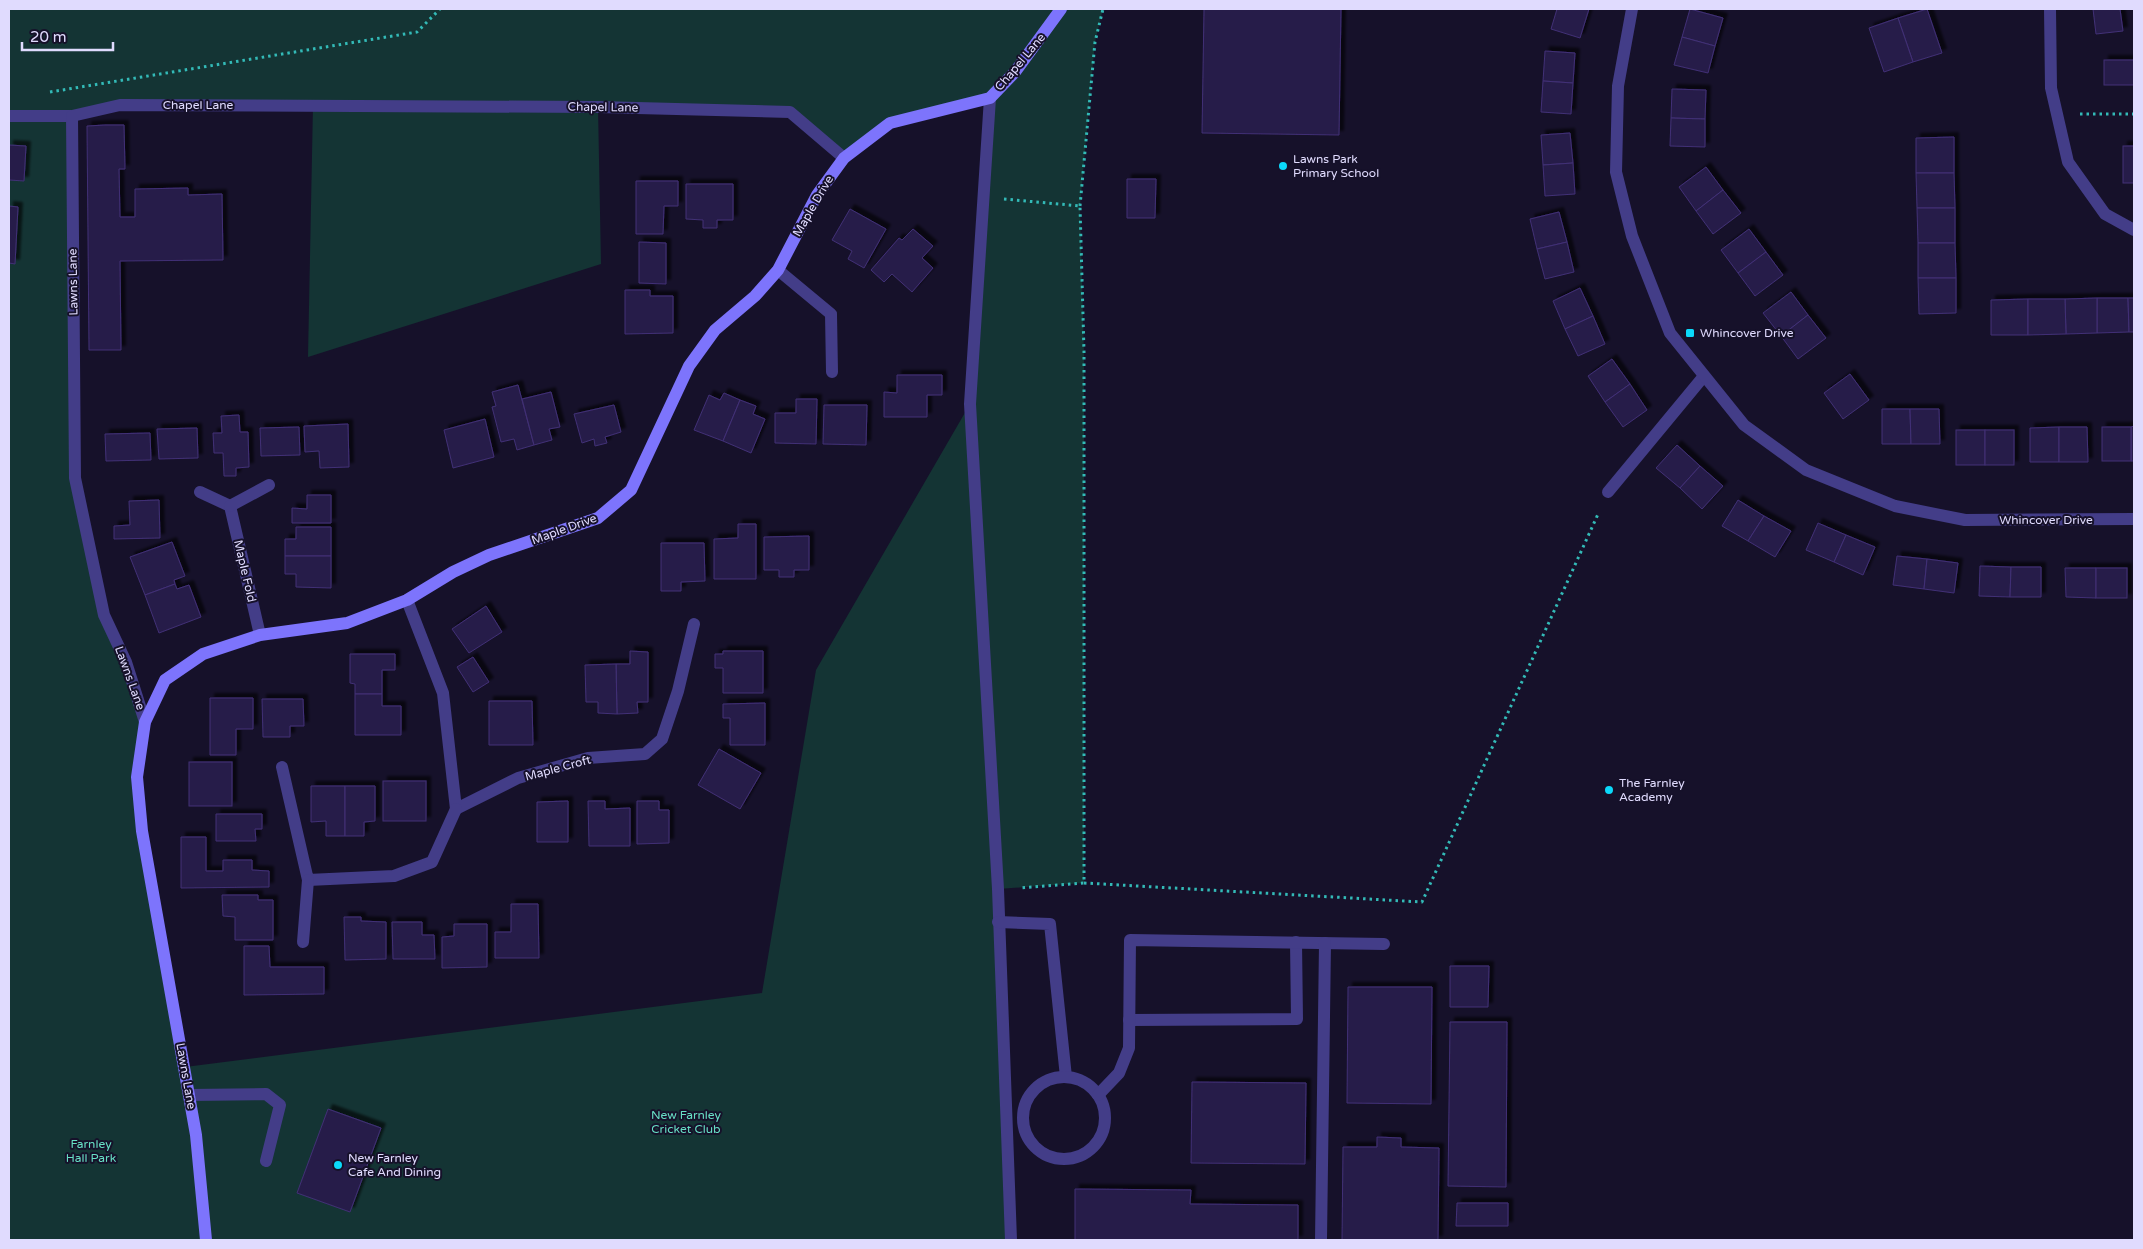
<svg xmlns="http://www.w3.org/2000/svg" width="2143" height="1249" font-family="'Varela Round',sans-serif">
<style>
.green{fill:#143434;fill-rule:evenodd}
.building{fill:#281e4a;stroke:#413076;filter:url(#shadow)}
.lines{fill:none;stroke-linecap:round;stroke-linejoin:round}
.path{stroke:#33bab7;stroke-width:3;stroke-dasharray:2.5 4;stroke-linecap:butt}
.lane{stroke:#433d88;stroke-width:12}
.street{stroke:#433d88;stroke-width:12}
.secondary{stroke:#7d74fc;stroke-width:12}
.poi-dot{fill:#0bd9fa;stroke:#16112a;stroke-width:2}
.labels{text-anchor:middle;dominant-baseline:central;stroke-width:4;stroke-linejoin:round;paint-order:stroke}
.street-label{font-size:12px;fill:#e0dbfe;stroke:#16112a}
.poi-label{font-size:12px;fill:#e0dbfe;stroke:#16112a;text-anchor:start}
.park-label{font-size:12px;fill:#67dfc5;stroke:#16112a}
</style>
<defs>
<filter id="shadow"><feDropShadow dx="4.5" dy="-4.5" stdDeviation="1" flood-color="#0009"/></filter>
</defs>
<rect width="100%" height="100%" fill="#16112a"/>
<path class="green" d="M9,9H1103L1095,42L1080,206L1084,352V883L998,889L1011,1240H9ZM990,98L970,404L816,670L762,993L185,1067L137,777L145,722L104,615L75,478L72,116L120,105H313L308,357L601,264L598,107L790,112L844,158L890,123Z"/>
<g class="building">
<path d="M1204,9H1341L1339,135L1202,133Z"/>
<path d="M1557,9H1589L1580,38L1551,29Z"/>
<path d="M1690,9L1723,18L1715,46L1682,37Z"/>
<path d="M1927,9L1942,53L1913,62L1898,18Z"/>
<path d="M2093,9H2120L2123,31L2096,34Z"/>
<path d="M1898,18L1913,62L1884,72L1869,28Z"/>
<path d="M1682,37L1715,46L1708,73L1674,65Z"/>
<path d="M1545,51L1575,53L1573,83L1543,81Z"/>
<rect x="2104" y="60" width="30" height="25"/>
<path d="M1543,81L1573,83L1571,114L1541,112Z"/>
<path d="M1672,89L1706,90L1705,119L1671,118Z"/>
<path d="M1671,118L1705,119V147L1670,146Z"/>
<path d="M105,125H124L125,169H119L120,217H135V189L188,188V195L222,194L223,260L120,261L121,350H89L87,126Z"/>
<path d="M1570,133L1573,163L1543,165L1541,135Z"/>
<path d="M1954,137V173H1916V138Z"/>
<path d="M9,145L26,146L24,181L9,180Z"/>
<rect x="2123" y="146" width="11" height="37"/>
<path d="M1573,163L1575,194L1545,196L1543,165Z"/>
<path d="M1706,167L1723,190L1696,211L1679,187Z"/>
<path d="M1916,173H1954L1955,208H1917Z"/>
<path d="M1127,179H1156L1155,218H1127Z"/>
<path d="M636,181H678V206H664L663,234H636Z"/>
<path d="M686,184H733V220H717V228H703V220L686,219Z"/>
<path d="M1723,190L1741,213L1713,234L1696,211Z"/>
<path d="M9,206L18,207L15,264L9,263Z"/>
<path d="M1917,208H1955V243H1918Z"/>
<path d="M850,209L886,229L864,268L848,259L852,251L832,240Z"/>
<path d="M1559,212L1567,242L1537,249L1530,219Z"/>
<path d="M913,229L933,246L922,258L933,268L912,292L892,274L884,282L871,270L899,238L902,240Z"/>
<path d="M1749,229L1766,252L1738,273L1721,250Z"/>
<path d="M639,242L666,243V284L639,283Z"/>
<path d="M1567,242L1574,272L1545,279L1537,249Z"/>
<path d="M1918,243H1955L1956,278H1918Z"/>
<path d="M1766,252L1783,275L1755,296L1738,273Z"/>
<path d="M1918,278H1956V313L1919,314Z"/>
<path d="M1580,288L1593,316L1565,329L1553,301Z"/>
<path d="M625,290H650V296H673V333L625,334Z"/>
<path d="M1791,292L1808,315L1781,336L1763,313Z"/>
<path d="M2097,298H2128L2129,332L2097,333Z"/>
<path d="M2097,298V333L2066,334L2065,299Z"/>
<path d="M2128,298H2134V332H2129Z"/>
<path d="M2028,299V335H1991V300Z"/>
<path d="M2028,299H2065L2066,334L2028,335Z"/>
<path d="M1808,315L1826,338L1798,359L1781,336Z"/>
<path d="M1593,316L1605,344L1578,356L1565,329Z"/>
<path d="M1612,359L1630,384L1605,402L1588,376Z"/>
<path d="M1850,374L1869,400L1843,419L1824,393Z"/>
<path d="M897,375H942V395H927V417H884V392L897,393Z"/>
<path d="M1630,384L1647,410L1623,427L1605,402Z"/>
<path d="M518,385L534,445L517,450L514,439L501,442L492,407L496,406L492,392Z"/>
<path d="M551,392L560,427L549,429L552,440L534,445L522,399Z"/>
<path d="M724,393L740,400L723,441L694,430L709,395L720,400Z"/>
<path d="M796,399H817L816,444L775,443V413H796Z"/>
<path d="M740,400L756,406L753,414L765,419L751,453L723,441Z"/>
<path d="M614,405L621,432L605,437L607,443L595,446L594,439L582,443L574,414Z"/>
<path d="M824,405H867L866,445L823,444Z"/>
<path d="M1882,409H1910L1911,444H1882Z"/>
<path d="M1910,409H1939L1940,444H1911Z"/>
<path d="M239,415L240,432H248L249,467L236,468V476H224L223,453H214L213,433H222L221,416Z"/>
<path d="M485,419L494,457L453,468L444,430Z"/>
<path d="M348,424L349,467L320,468L319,451L305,452L304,426Z"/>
<path d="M2134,426V461H2131V427Z"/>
<path d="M299,427L300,455L261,456L260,428Z"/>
<path d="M2059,427V462H2030V428Z"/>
<path d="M2059,427H2087L2088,462H2059Z"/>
<rect x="2102" y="427" width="29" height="34"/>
<path d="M197,428L198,458L159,459L157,429Z"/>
<rect x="1956" y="430" width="29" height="35"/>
<rect x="1985" y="430" width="29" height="35"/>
<path d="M150,433L151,460L106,461L105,434Z"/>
<path d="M1677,445L1700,466L1680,488L1656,468Z"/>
<path d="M1700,466L1723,486L1702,509L1680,488Z"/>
<path d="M307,495H331V523H292V508L307,509Z"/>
<path d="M159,500L160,538L114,539V526L130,525L129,501Z"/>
<path d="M1738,500L1764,516L1748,541L1722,526Z"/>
<path d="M1764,516L1791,531L1775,557L1748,541Z"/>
<path d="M1818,523L1846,535L1834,562L1806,550Z"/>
<path d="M738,524H756V579H714V539L738,538Z"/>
<path d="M296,527H331V556H285V539H296Z"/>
<path d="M1846,535L1875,547L1863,575L1834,562Z"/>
<path d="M809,536V570H794V577H779V570H764V537Z"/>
<path d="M172,542L185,576L174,580L175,584L145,595L130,557Z"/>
<path d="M661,543H704L705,581L681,582V591H661Z"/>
<path d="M285,556H331V588L296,587V574H285Z"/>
<path d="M1897,556L1927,559L1924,589L1893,585Z"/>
<path d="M1927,559L1958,563L1954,593L1924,589Z"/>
<path d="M1980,566L2011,567L2010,597L1979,596Z"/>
<path d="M2011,567H2041V597H2010Z"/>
<path d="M2065,568H2096V598L2066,597Z"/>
<rect x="2096" y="568" width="31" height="30"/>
<path d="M175,584L177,589L189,585L201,617L159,633L145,595Z"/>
<path d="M486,606L502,632L469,653L452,629Z"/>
<path d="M630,651L648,652V702H637L638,713L617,714L616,664H630Z"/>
<path d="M723,651H763V693H723V668H715V654H723Z"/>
<path d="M350,654H395V670H382V694H355V684L350,683Z"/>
<path d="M473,657L489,682L473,692L457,667Z"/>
<path d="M616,664L617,714L598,713V702H586L585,665Z"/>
<path d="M355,694H382V706H401V735H355Z"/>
<path d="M210,698H253V729H236V755H210Z"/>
<path d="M262,699H303L304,726H290V737H263Z"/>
<path d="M489,701H532L533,745H489Z"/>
<path d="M765,703V745H730V718H723V704Z"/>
<path d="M719,749L761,773L740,809L698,785Z"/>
<rect x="189" y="762" width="43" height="44"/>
<rect x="383" y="781" width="43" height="40"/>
<path d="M311,786H345V836H326V821L311,822Z"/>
<path d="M345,786H375V821L364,822V836H345Z"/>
<path d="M568,801V842H537V802Z"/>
<path d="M588,801H605V809L630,808V846H589Z"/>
<path d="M637,801H659V810H669V843L637,844Z"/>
<path d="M216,814H262V829H255L256,841H216Z"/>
<path d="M181,837H206V871H223V860H252V870L269,871V887L181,888Z"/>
<path d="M222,895H258V900H273V940H235V917L223,916Z"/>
<path d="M511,904H538L539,958H495V932H511Z"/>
<path d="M344,917H361V921L386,922V959L345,960Z"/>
<path d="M392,922H422V935H434L435,959H393Z"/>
<path d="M454,924H487V967L442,968V937L454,936Z"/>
<path d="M244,946H269L270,967H324V994L244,995Z"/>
<path d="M1450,966H1489L1488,1007H1450Z"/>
<path d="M1348,987H1432L1431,1104L1347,1103Z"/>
<path d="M1450,1022H1507L1506,1187L1448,1186Z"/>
<path d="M1192,1082L1306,1083L1305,1164L1191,1163Z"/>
<path d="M328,1109L381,1128L350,1212L297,1193Z"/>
<path d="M1377,1137L1401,1138V1147L1439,1148L1438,1240H1342L1343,1147H1377Z"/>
<path d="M1075,1189L1191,1190L1190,1204L1298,1205V1240H1075Z"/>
<path d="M1457,1203H1508V1226H1456Z"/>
</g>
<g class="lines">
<g class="path">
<path d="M50,92L417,32L440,9"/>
<path d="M2080,114H2134"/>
<path d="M1004,199L1080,206L1084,352V883L1019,888"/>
<path d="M1080,206L1095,42L1103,9"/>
<path d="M1084,883L1422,902L1599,512"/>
</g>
<g class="lane">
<path d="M990,98L970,404L998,889L1011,1240"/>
<path d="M9,116H72"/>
<path d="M1608,492L1704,376"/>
<path d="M998,922L1050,924L1066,1077"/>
<path d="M1129,1020L1297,1019L1296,942"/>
<circle cx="1064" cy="1118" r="41"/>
<path d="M189,1095L266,1094L280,1105L266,1161"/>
<path d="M1098,1095L1119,1073L1129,1048L1130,940L1384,944"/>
<path d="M1321,1240L1325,943"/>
</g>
<g class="street">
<path d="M1632,9L1618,86L1616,172L1632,236L1670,333L1744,425L1806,470L1895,506L1965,520L2134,519"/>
<path d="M2050,9L2051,88L2068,162L2105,214L2134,230"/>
<path d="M778,270L831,314L832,372"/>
<path d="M200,492L230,506L260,635"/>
<path d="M230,506L269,485"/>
<path d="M407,600L443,693L456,809L518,778L588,758L645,754L662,739L678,691L694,624"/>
<path d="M145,722L126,662L104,615L75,478L72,116L120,105L598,107L790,112L844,158"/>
<path d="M282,767L308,880L394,876L432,862L456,809"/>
<path d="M303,942L308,880"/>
</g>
<path class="secondary" d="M206,1240L196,1135L142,831L137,777L145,722L165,680L203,654L260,635L347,623L407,600L453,572L489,555L598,518L631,490L689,366L715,330L755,296L778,270L817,195L844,158L890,123L990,98L1015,72L1061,9"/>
</g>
<g class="poi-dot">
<circle cx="1283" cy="166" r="5"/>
<rect x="1685" y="328" width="10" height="10" rx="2.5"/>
<circle cx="1609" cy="790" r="5"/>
<circle cx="338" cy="1165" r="5"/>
</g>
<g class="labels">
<g class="street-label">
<text transform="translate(1020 62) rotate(-50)">Chapel Lane</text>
<text x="198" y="105">Chapel Lane</text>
<text transform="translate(603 107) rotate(1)">Chapel Lane</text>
<text transform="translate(813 206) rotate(-60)">Maple Drive</text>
<text transform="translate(73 282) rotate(-91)">Lawns Lane</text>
<text x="2046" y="520">Whincover Drive</text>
<text transform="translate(564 529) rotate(-20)">Maple Drive</text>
<text transform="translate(245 571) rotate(77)">Maple Fold</text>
<text transform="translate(130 678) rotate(70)">Lawns Lane</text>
<text transform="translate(558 768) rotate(-15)">Maple Croft</text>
<text transform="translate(186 1076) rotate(80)">Lawns Lane</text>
</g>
<g class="poi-label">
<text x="1293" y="159">Lawns Park<tspan x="1293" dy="14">Primary School</tspan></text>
<text x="1700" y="333">Whincover Drive</text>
<text x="1619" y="783">The Farnley<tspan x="1619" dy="14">Academy</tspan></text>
<text x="348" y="1158">New Farnley<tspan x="348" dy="14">Cafe And Dining</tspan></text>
</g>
<g class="park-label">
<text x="686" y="1115">New Farnley<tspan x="686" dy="14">Cricket Club</tspan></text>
<text x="91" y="1144">Farnley<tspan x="91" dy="14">Hall Park</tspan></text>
</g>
</g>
<rect width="2143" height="1249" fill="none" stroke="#e0dbfe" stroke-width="20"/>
<path d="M22 42v8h91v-8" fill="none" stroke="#e0dbfe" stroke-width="2.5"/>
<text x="30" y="42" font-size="15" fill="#e0dbfe" stroke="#16112a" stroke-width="4" paint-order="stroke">20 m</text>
</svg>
